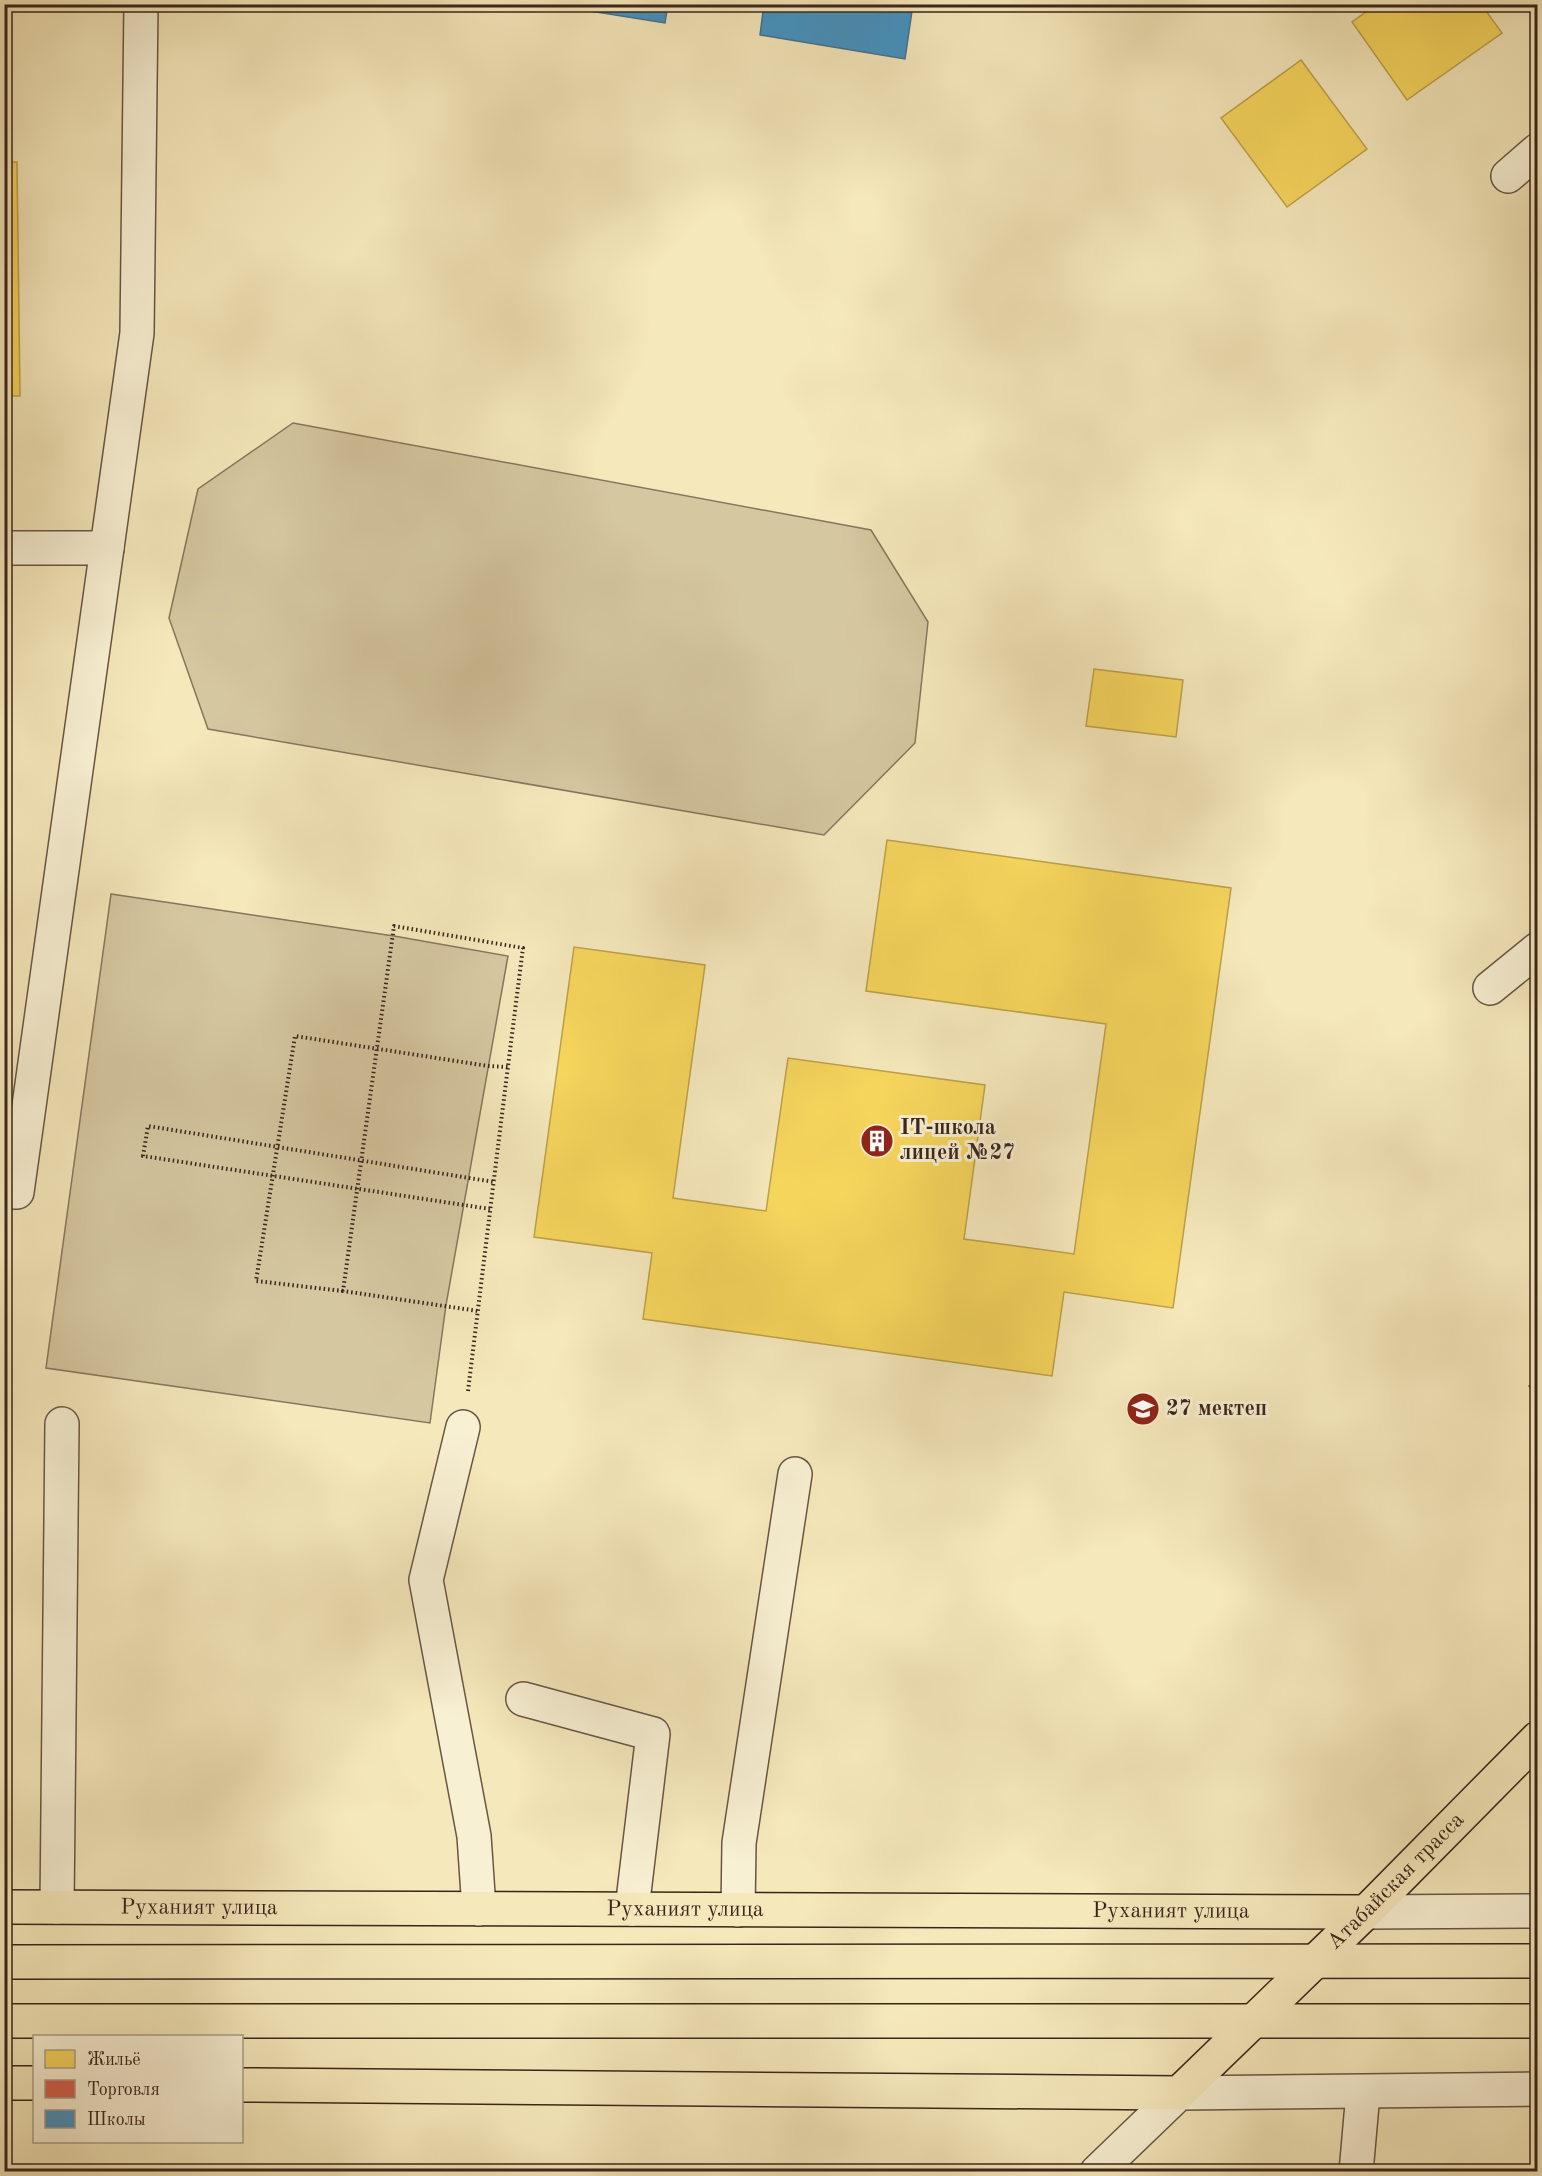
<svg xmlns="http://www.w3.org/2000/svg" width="1542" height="2176" font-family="'Old Standard TT',serif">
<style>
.green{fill:#d5c7a0;stroke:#87765e;stroke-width:1.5}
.homes{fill:#f6d55c;stroke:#bda049;stroke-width:1.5}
.shops{fill:#d6604d;stroke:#a74e3f;stroke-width:1.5}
.schools{fill:#4393c3;stroke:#407291;stroke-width:1.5}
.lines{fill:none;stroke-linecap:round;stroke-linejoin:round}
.minor-casing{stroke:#685644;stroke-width:36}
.major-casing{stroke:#39251d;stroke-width:36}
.highway-casing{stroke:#39251d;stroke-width:36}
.path{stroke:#39251d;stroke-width:4;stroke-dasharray:1.5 3;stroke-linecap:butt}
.minor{stroke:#f8f0d3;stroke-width:33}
.major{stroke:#f5e8bb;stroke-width:33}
.highway{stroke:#f5e8bb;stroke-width:33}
.labels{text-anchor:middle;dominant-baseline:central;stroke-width:6;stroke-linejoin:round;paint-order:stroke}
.poi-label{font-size:22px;font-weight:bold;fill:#39251d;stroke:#f8f0d3;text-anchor:start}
.street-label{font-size:22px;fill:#39251d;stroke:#f8f0d3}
</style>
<rect width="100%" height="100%" fill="#f5e8bb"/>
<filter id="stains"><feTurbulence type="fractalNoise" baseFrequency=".00333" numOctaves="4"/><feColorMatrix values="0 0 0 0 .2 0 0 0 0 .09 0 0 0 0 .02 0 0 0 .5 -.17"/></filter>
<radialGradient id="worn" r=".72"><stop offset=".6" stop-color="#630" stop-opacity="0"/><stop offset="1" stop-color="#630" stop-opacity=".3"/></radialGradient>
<g class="green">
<path d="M293,423L871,530L928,622L915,743L824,835L208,729L169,618L198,489Z"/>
<path d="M111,894L394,936L508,956L446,1305L430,1423L46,1368Z"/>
</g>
<g class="homes">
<path d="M1377,4H1481L1502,33L1407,100L1352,22Z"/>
<path d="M1301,60L1367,149L1287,207L1221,118Z"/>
<path d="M4,162H17L20,396H4Z"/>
<path d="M1094,669L1183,680L1176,737L1086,726Z"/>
<path d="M887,840L1231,888L1173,1308L1064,1292L1052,1376L643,1319L652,1253L534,1237L574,947L705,965L673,1198L766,1211L788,1058L985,1085L964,1239L1074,1254L1106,1024L866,991Z"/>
</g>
<path class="shops" d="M1538,1379V1395L1529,1386Z"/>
<g class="schools">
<path d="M546,4H668L665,23Z"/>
<path d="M764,4H913L905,59L760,35Z"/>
</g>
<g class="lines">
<defs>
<g id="minor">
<path d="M1508,176L1538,150"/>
<path d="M4,548H107"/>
<path d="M1490,988L1538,949"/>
<path d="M4,1192H17L137,333L141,4"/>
<path d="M463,1427L426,1580L474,1836L479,1909"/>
<path d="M523,1699L653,1734L632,1909"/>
<path d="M57,1907L62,1424"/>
<path d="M738,1910L739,1843L795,1474"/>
<path d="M1366,1912L1538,1911"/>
<path d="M1097,2172L1179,2093L1538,2089"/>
<path d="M1356,2172L1363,2093"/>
</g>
<g id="major">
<path id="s1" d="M4,1907L1366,1912"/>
<path d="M4,2083H34"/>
<path id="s2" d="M242,2085L1179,2093L1366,1912L1538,1738"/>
</g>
<g id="highway">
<path d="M4,1962L1538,1961"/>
<path d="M4,2021H1538"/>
</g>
</defs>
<use href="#minor" class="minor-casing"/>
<use href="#major" class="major-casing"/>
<use href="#highway" class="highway-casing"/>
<g class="path">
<path d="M490,1209L143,1156L148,1126L494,1182"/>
<path d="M343,1291L256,1281L295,1036L488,1066L508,1067"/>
<path d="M468,1391C486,1244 504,1096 523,948L394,926L343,1291L478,1311"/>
</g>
<use href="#minor" class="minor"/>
<use href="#major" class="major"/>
<use href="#highway" class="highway"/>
</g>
<defs>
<symbol id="building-disc" viewBox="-11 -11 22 22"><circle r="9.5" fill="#8f2418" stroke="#f8f0d3"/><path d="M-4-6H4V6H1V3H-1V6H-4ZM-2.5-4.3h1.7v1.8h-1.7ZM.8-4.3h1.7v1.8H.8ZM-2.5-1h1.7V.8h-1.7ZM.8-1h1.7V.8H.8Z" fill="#fff"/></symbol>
<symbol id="school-disc" viewBox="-11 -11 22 22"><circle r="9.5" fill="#8f2418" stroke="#f8f0d3"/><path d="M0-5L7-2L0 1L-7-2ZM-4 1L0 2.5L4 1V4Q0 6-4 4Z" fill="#fff"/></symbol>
</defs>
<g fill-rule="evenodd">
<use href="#building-disc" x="858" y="1122" width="38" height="38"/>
<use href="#school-disc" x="1124" y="1390" width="38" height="38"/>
</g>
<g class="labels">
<g class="poi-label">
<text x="900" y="1128">IT-школа<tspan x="900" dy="25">лицей №27</tspan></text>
<text x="1166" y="1409">27 мектеп</text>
</g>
<g class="street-label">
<text stroke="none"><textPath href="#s2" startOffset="1240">Атабайская трасса</textPath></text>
<text stroke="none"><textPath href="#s1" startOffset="195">Руханият улица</textPath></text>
<text stroke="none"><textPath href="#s1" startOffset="681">Руханият улица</textPath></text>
<text stroke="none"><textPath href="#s1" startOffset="1167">Руханият улица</textPath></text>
</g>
</g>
<rect width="1542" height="2176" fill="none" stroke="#f5e8bb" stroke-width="24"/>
<rect x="6" y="6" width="1530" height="2164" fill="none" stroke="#39251d" stroke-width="3"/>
<rect x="12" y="12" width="1518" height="2152" fill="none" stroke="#39251d" stroke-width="1.5"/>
<rect x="33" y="2035" width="210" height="108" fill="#f8f0d3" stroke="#ac9f8a" stroke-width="1.5"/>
<rect x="45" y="2050" width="30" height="18" fill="#f6d55c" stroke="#ac9f8a" stroke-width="1.5"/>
<text x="87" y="2065" font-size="18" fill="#39251d">Жильё</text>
<rect x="45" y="2080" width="30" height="18" fill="#d6604d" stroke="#ac9f8a" stroke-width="1.5"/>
<text x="87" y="2095" font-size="18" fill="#39251d">Торговля</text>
<rect x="45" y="2110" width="30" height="18" fill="#4393c3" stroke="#ac9f8a" stroke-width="1.5"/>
<text x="87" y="2125" font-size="18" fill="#39251d">Школы</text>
<rect width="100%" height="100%" filter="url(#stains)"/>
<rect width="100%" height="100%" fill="url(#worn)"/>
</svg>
